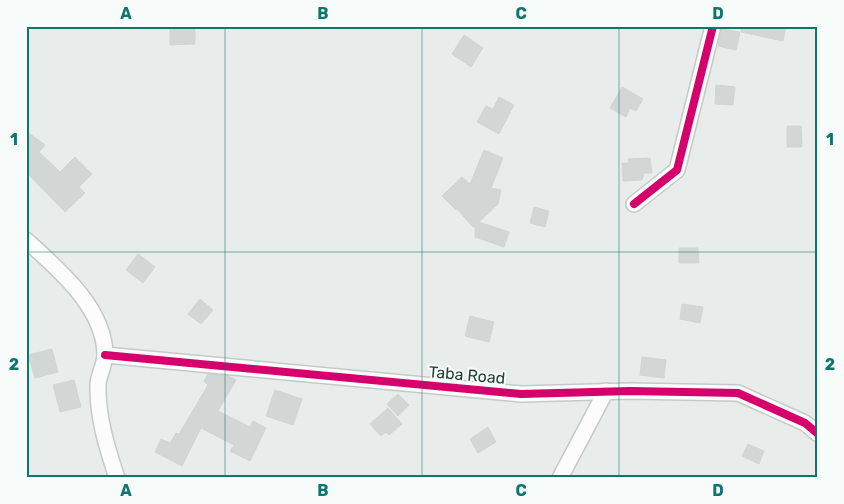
<svg xmlns="http://www.w3.org/2000/svg" width="844" height="504" font-family="Rubik,sans-serif">
<style>
.building{fill:#d2d6d5;stroke:#d0d6d4}
.lines{fill:none;stroke-linecap:round;stroke-linejoin:round}
.street-casing{stroke:#c5cac8;stroke-width:18}
.street{stroke:#fcfcfc;stroke-width:15}
.cycleway-casing{stroke:#f7fbf9;stroke-width:11}
.cycleway{stroke:#d6006c;stroke-width:8}
.grid{fill:none;stroke:#0f766e;stroke-width:1;stroke-opacity:0.55}
.labels{text-anchor:middle;dominant-baseline:central;stroke-width:4;stroke-linejoin:round;paint-order:stroke}
.street-label{font-size:16px;fill:#25413a;stroke:#f7fbf9}
.neatline{fill:none;stroke:#0f766e;stroke-width:2}
.grid-label{font-size:16px;text-anchor:middle;font-weight:bold;fill:#0f766e}
</style>
<rect width="100%" height="100%" fill="#e8edeb"/>
<g class="building">
<path d="M170,26H195V44L170,45Z"/>
<path d="M742,26H786L783,41L741,32Z"/>
<path d="M722,29L740,32L736,50L718,46Z"/>
<path d="M464,35L483,48L471,67L452,54Z"/>
<path d="M716,85L735,87L733,105L715,104Z"/>
<path d="M622,87L643,99L636,111L630,108L626,117L610,108Z"/>
<path d="M499,97L514,105L499,134L477,122L486,106L493,109Z"/>
<path d="M787,126H801L802,147H787Z"/>
<path d="M26,131L45,145L39,152L60,172L75,157L92,174L79,187L85,193L65,212L26,172Z"/>
<path d="M484,150L503,158L491,188L501,190L498,204L479,222L509,232L504,247L475,237V226L473,227L457,209L456,210L442,196L462,177L470,184Z"/>
<path d="M650,158L652,173H644L642,180L623,181L622,163H629L628,159Z"/>
<path d="M534,207L549,211L545,227L530,223Z"/>
<path d="M679,248H698L699,263H679Z"/>
<path d="M138,254L155,267L143,283L126,270Z"/>
<path d="M200,299L213,310L201,324L188,314Z"/>
<path d="M682,304L703,307L700,323L680,319Z"/>
<path d="M470,316L494,322L489,342L465,336Z"/>
<path d="M52,349L58,372L35,378L28,355Z"/>
<path d="M642,357L666,360L664,378L640,375Z"/>
<path d="M208,374L229,376L236,380L218,411L250,427L253,421L266,428L250,461L230,451L234,445L201,428L182,466L155,452L161,439L170,443L176,433L179,434L208,385L204,381Z"/>
<path d="M74,380L81,407L60,412L53,385Z"/>
<path d="M275,390L302,399L293,425L266,416Z"/>
<path d="M398,394L409,405L398,416L387,404Z"/>
<path d="M388,408L402,424L389,435L386,432L381,436L370,424Z"/>
<path d="M488,427L496,442L478,453L470,439Z"/>
<path d="M748,444L764,451L759,464L742,456Z"/>
</g>
<g class="lines">
<defs>
<g id="street">
<path d="M634,204L677,170L713,26"/>
<path d="M26,240C58,269 104,307 105,354C105,364 99,374 98,384C97,416 107,448 117,478"/>
<path d="M105,355L521,394L630,391L738,393L805,423L818,434"/>
<path d="M560,478L606,391"/>
</g>
</defs>
<use href="#street" class="street-casing"/>
<use href="#street" class="street"/>
<defs>
<g id="cycleway">
<path d="M634,204L677,170L713,26"/>
<path d="M105,355L521,394L630,391L738,393L805,423L818,434"/>
</g>
</defs>
<use href="#cycleway" class="cycleway-casing"/>
<use href="#cycleway" class="cycleway"/>
</g>
<path class="grid" d="M225,26V478M422,26V478M619,26V478M26,252H818"/>
<g class="labels">
<g class="street-label">
<text transform="translate(467 375) rotate(5)">Taba Road</text>
</g>
</g>
<rect width="844" height="504" fill="none" stroke="#f7fbf9" stroke-width="55"/>
<rect x="28" y="28" width="788" height="448" class="neatline"/>
<g class="grid-label">
<text x="126" y="19">A</text>
<text x="323" y="19">B</text>
<text x="521" y="19">C</text>
<text x="718" y="19">D</text>
<text x="14" y="145">1</text>
<text x="830" y="145">1</text>
<text x="14" y="370">2</text>
<text x="830" y="370">2</text>
<text x="126" y="496">A</text>
<text x="323" y="496">B</text>
<text x="521" y="496">C</text>
<text x="718" y="496">D</text>
</g>
</svg>
